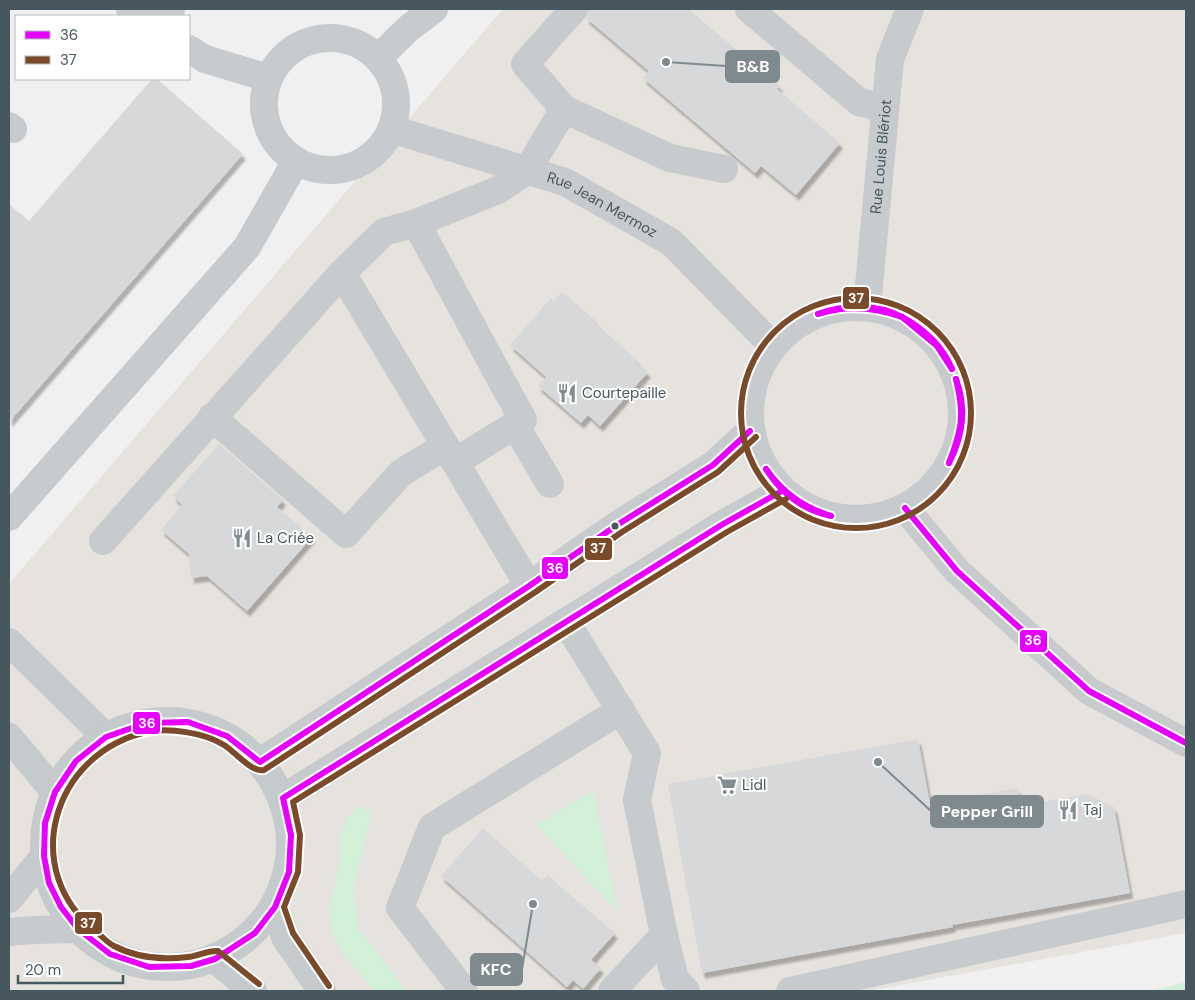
<svg xmlns="http://www.w3.org/2000/svg" width="1195" height="1000" font-family="'DM Sans',sans-serif">
<style>
.commercial{fill:#e6e2de}
.green{fill:#d3f1d8}
.building{fill:#d7d8d9;filter:url(#shadow)}
.lines{fill:none;stroke-linecap:round;stroke-linejoin:round}
.minor{stroke:#c7cbcd;stroke-width:28}
.major{stroke:#c5cbcc;stroke-width:28}
.bus-1-casing{stroke:#fff;stroke-width:10}
.bus-2-casing{stroke:#fff;stroke-width:10}
.bus-1{stroke:#e600ff;stroke-width:6}
.bus-2{stroke:#7a4b2a;stroke-width:6}
.bus-dot{fill:#46585e;stroke:#fff;stroke-width:2}
.labels{text-anchor:middle;dominant-baseline:central;stroke-width:4;stroke-linejoin:round;paint-order:stroke}
.street-label{font-size:15px;fill:#46585e;stroke:#fff}
.poi-label{font-size:15px;fill:#46585e;stroke:#fff;text-anchor:start}
.leader{fill:none;stroke:#7f8a8e;stroke-width:2}
.callout-dot{fill:#7f8a8e;stroke:#fff;stroke-width:2}
.callout{fill:#7f8a8e;stroke:#7f8a8e;stroke-width:2}
.callout-label{font-size:16px;text-anchor:middle;font-weight:bold;fill:#fff}
.line-badge{stroke:#fff;stroke-width:2}
.badge-label{font-size:14px;text-anchor:middle;font-weight:bold;fill:#fff}
</style>
<defs>
<filter id="shadow"><feDropShadow dx="3" dy="5.5" stdDeviation="1" flood-color="#0004"/></filter>
</defs>
<rect width="100%" height="100%" fill="#f1f0f0"/>
<path class="commercial" d="M503,9H1186V933L867,991H9V584Z"/>
<g class="green">
<path d="M593,790L617,911L536,825Z"/>
<path d="M358,806L372,811L353,890L358,928L391,970L405,991H374L346,957L333,936L328,909L336,881L340,857V838L347,818Z"/>
<path d="M1186,982V991H1149Z"/>
</g>
<g class="building">
<path d="M589,9H688L780,86L777,89L840,143L796,195L761,166L755,173L643,78L649,71L586,18Z"/>
<path d="M152,79H157L243,154L9,422V204L29,221Z"/>
<path d="M562,292L596,321L595,323L637,360L635,362L648,372L600,426L588,415L581,423L538,386L546,377L510,345L551,298L554,301Z"/>
<path d="M219,444L283,500L277,507L312,537L247,611L207,576L191,578L189,554L161,530L182,505L173,496Z"/>
<path d="M918,739L930,804L1018,788L1021,806L1087,794L1114,807L1130,893L952,925L953,927L702,973L668,784Z"/>
<path d="M483,828L542,881L547,875L615,933L591,960L601,968L583,989L573,980L567,987L441,876Z"/>
</g>
<g class="lines">
<g class="minor">
<path d="M130,9L141,16"/>
<path d="M749,9L859,102L885,108"/>
<path d="M165,16L171,9"/>
<circle cx="330" cy="104" r="66"/>
<path d="M189,49L205,59L268,78"/>
<path d="M378,58L409,28L434,9"/>
<path d="M564,109L670,158L724,169"/>
<path d="M9,126L13,129"/>
<path id="s1" d="M391,129L565,182L671,242L773,346"/>
<path d="M416,223L523,420L455,462"/>
<circle cx="856" cy="413" r="106"/>
<path id="s2" d="M867,307L890,59L910,9"/>
<path d="M212,417L346,534L401,473L445,446"/>
<path d="M515,425L550,484"/>
<path d="M905,508L957,571L1089,691L1186,743"/>
<path d="M9,517L247,247L296,161"/>
<path d="M103,541L342,273"/>
<path d="M529,586L342,273L384,232L416,223L498,190L527,171L564,109L525,64L574,9"/>
<path d="M566,622L647,753L637,800L664,935L675,979L686,991"/>
<path d="M260,762L529,586L617,525L713,465L750,431"/>
<path d="M283,798L723,524L782,491"/>
<path d="M9,899L44,856"/>
<path d="M9,932L33,930L78,929"/>
<path d="M464,991L400,908L432,827L621,710"/>
<path d="M612,991L664,935"/>
<path d="M790,991L1186,904"/>
</g>
<g class="major">
<path d="M9,642L106,737"/>
<circle cx="167" cy="844" r="123"/>
<path d="M9,737L55,792"/>
<path d="M275,907L285,937L322,991"/>
<path d="M215,959L253,991"/>
</g>
<defs>
<g id="bus-1">
<path d="M818,314C843,305 878,303 902,317"/>
<path d="M818,314C846,305 874,307 902,317"/>
<path d="M902,317C924,329 942,345 952,369"/>
<path d="M902,317L937,346L952,369"/>
<path d="M750,431L713,465L617,525L529,586L260,762L227,736L188,722L146,723L106,737L76,761L55,792L45,823L44,856L49,883L61,907L78,929L110,954L149,967L191,966L215,959L255,933L275,907L289,872L291,835L283,798L723,524L782,491"/>
<path d="M949,463C962,429 965,415 956,379"/>
<path d="M949,463C963,436 967,408 956,379"/>
<path d="M766,469C783,493 803,507 831,516"/>
<path d="M766,469C781,493 803,510 831,516"/>
<path d="M905,508L957,571L1089,691L1186,743"/>
</g>
<g id="bus-2">
<circle cx="856" cy="413" r="115"/>
<path d="M259,984L218,951C208,950 198,956 188,957C164,960 137,958 114,946C108,943 102,937 97,932C18,871 52,753 147,732C168,727 205,733 224,745C234,751 252,773 264,770L534,593L622,532L718,472L756,437"/>
<path d="M329,986L293,933L284,907L298,872L300,835L293,802L727,532L786,499"/>
</g>
</defs>
<use href="#bus-1" class="bus-1-casing"/>
<use href="#bus-2" class="bus-2-casing"/>
<use href="#bus-1" class="bus-1"/>
<use href="#bus-2" class="bus-2"/>
</g>
<defs>
<symbol id="restaurant-bare" viewBox="-9 -9 18 18"><path d="M-5-6h1v4h1v-4h1v4h1v-4h1v5L-1.5 .5V6h-2V.5L-5-1ZM5-6V6H3V1.5H1.5Q1.5-4 5-6Z" fill="#828d91" stroke="#fff" stroke-width="2.5" paint-order="stroke"/></symbol>
<symbol id="supermarket-bare" viewBox="-9 -9 18 18"><path d="M-6-5.5h2.5l.6 2H6L4.5 2H-2.5L-4.4-4H-6ZM-1.5 3.2a1.3 1.3 0 1 0 .1 0ZM3 3.2a1.3 1.3 0 1 0 .1 0Z" fill="#828d91" stroke="#fff" stroke-width="2.5" paint-order="stroke"/></symbol>
</defs>
<g fill-rule="evenodd">
<use href="#restaurant-bare" x="553" y="379" width="28" height="28"/>
<use href="#restaurant-bare" x="228" y="524" width="28" height="28"/>
<use href="#supermarket-bare" x="713" y="771" width="28" height="28"/>
<use href="#restaurant-bare" x="1054" y="796" width="28" height="28"/>
</g>
<circle class="bus-dot" cx="615" cy="526" r="4.5"/>
<g class="labels">
<g class="street-label">
<text stroke="none"><textPath href="#s2" startOffset="151">Rue Louis Blériot</textPath></text>
<text stroke="none"><textPath href="#s1" startOffset="225">Rue Jean Mermoz</textPath></text>
</g>
<g class="poi-label">
<text x="582" y="393">Courtepaille</text>
<text x="257" y="538">La Criée</text>
<text x="742" y="785">Lidl</text>
<text x="1083" y="810">Taj</text>
</g>
</g>
<path class="leader" d="M666 62L726 66M878 762L931 811M533 904L522 969"/>
<g class="callout-dot">
<circle cx="666" cy="62" r="5"/>
<circle cx="878" cy="762" r="5"/>
<circle cx="533" cy="904" r="5"/>
</g>
<g class="callout">
<rect x="726" y="51" width="53" height="31" rx="5"/>
<rect x="931" y="796" width="112" height="31" rx="5"/>
<rect x="471" y="954" width="51" height="31" rx="5"/>
</g>
<g class="callout-label">
<text x="753" y="72">B&amp;B</text>
<text x="987" y="817">Pepper Grill</text>
<text x="496" y="975">KFC</text>
</g>
<g class="line-badge">
<rect x="842" y="286" width="28" height="24" rx="5" fill="#7a4b2a"/>
<rect x="584" y="537" width="29" height="24" rx="5" fill="#7a4b2a"/>
<rect x="541" y="556" width="28" height="24" rx="5" fill="#e600ff"/>
<rect x="1019" y="629" width="29" height="24" rx="5" fill="#e600ff"/>
<rect x="132" y="711" width="29" height="24" rx="5" fill="#e600ff"/>
<rect x="74" y="911" width="29" height="24" rx="5" fill="#7a4b2a"/>
</g>
<g class="badge-label">
<text x="856" y="303">37</text>
<text x="598" y="553">37</text>
<text x="555" y="573">36</text>
<text x="1033" y="645">36</text>
<text x="147" y="728">36</text>
<text x="88" y="928">37</text>
</g>
<rect width="1195" height="1000" fill="none" stroke="#46585e" stroke-width="20"/>
<rect x="15" y="15" width="175" height="65" fill="#ffffff" stroke="#b5bcbf"/>
<rect x="25" y="31" width="25" height="8" fill="#e600ff" stroke="#b5bcbf"/>
<text x="60" y="40" font-size="15" fill="#46585e">36</text>
<rect x="25" y="56" width="25" height="8" fill="#7a4b2a" stroke="#b5bcbf"/>
<text x="60" y="65" font-size="15" fill="#46585e">37</text>
<path d="M18 975v8h105v-8" fill="none" stroke="#46585e" stroke-width="2.5"/>
<text x="25" y="975" font-size="15" fill="#46585e" stroke="#ffffff" stroke-width="4" paint-order="stroke">20 m</text>
</svg>
